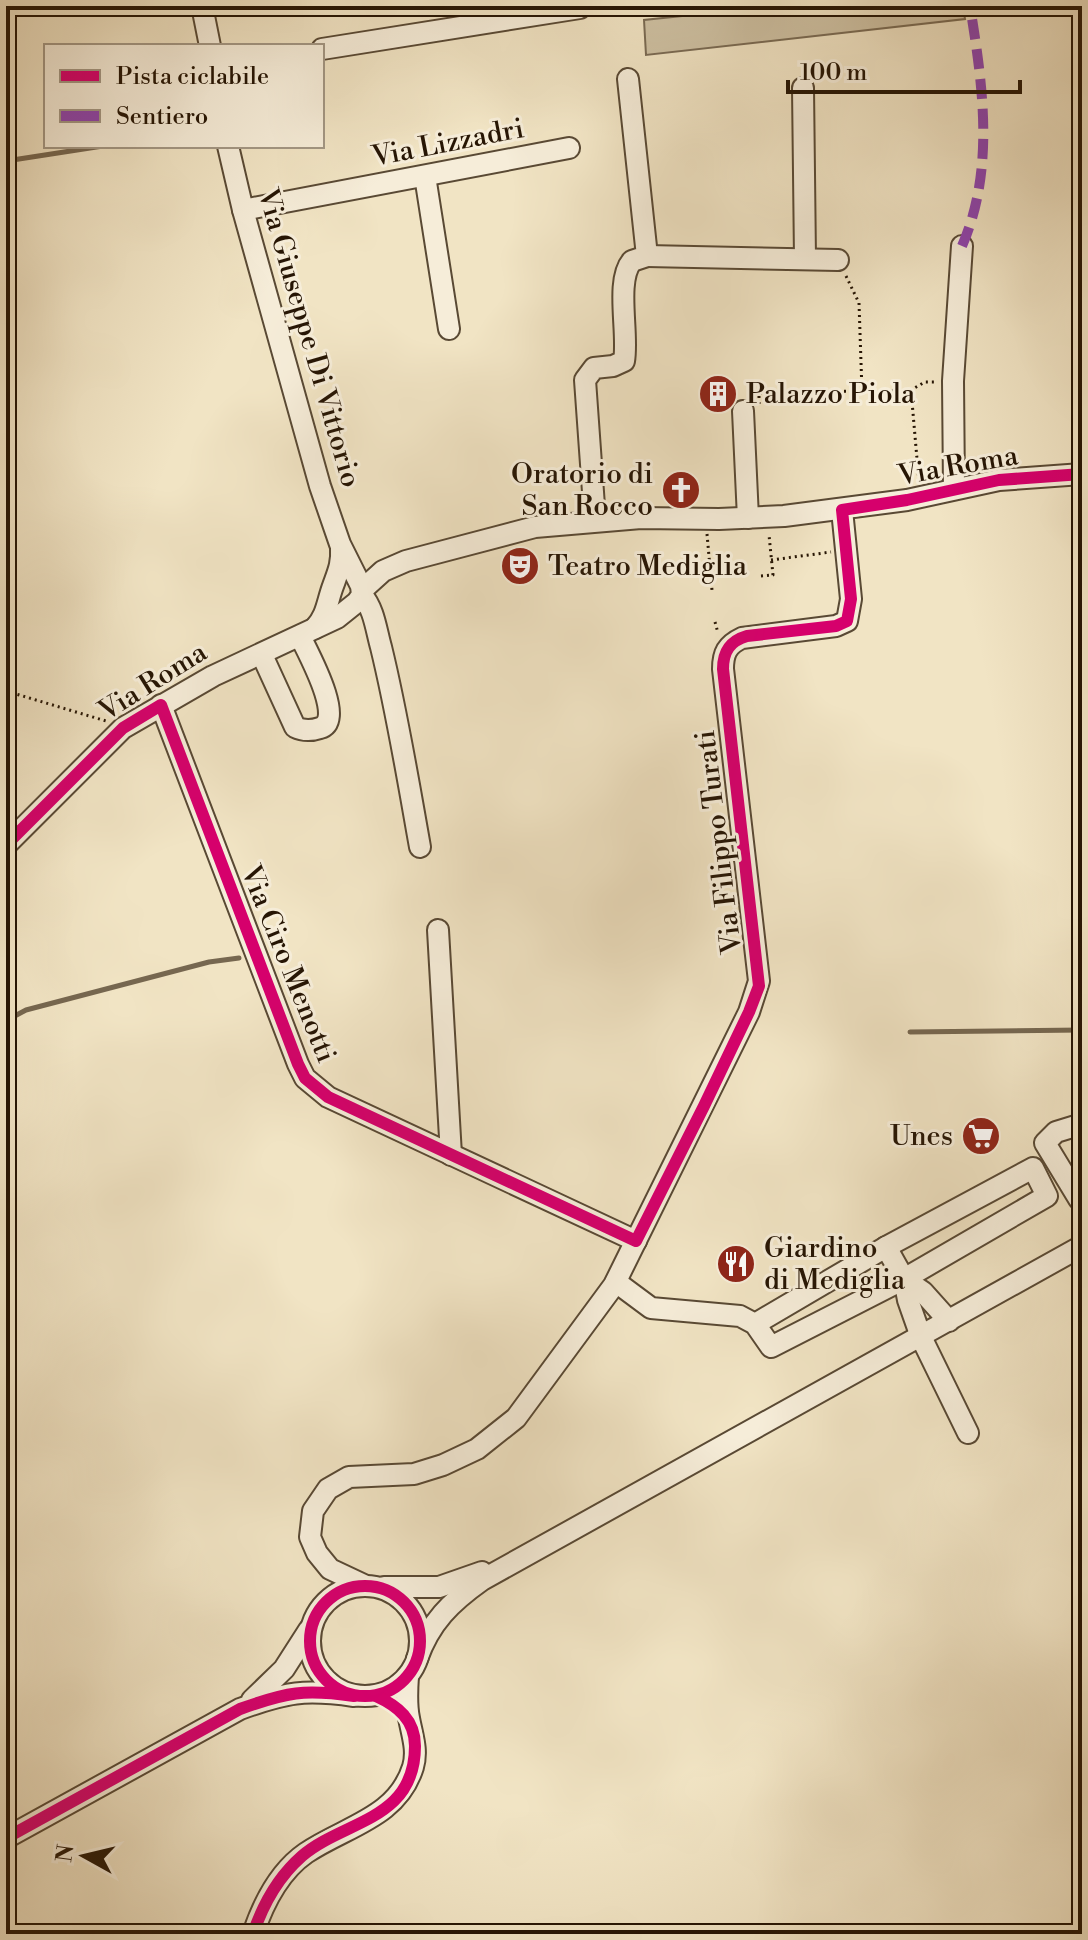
<svg xmlns="http://www.w3.org/2000/svg" width="1088" height="1940" font-family="'Libre Bodoni',serif">
<style>
.green{fill:#cec1a3;stroke:#7a6b54;stroke-width:2}
.lines{fill:none;stroke-linecap:round;stroke-linejoin:round}
.stream{stroke:#766750;stroke-width:5}
.minor-casing{stroke:#594934;stroke-width:24}
.path{stroke:#261504;stroke-width:3;stroke-dasharray:2 4;stroke-linecap:butt}
.minor{stroke:#f6edd9;stroke-width:20}
.quiet{stroke:#8e44ad;stroke-width:10;stroke-dasharray:20 10;stroke-linecap:butt}
.cycleway-casing{stroke:#f6edd9;stroke-width:17}
.cycleway{stroke:#d6006c;stroke-width:12}
.labels{text-anchor:middle;dominant-baseline:central;stroke-width:6;stroke-linejoin:round;paint-order:stroke}
.street-label{font-size:28px;fill:#261504;stroke:#f6edd9}
.poi-label{font-size:28px;fill:#261504;stroke:#f6edd9;text-anchor:start}
</style>
<rect width="100%" height="100%" fill="#f1e4c4"/>
<filter id="stains"><feTurbulence type="fractalNoise" baseFrequency=".0025" numOctaves="4"/><feColorMatrix values="0 0 0 0 .2 0 0 0 0 .09 0 0 0 0 .02 0 0 0 .5 -.17"/></filter>
<radialGradient id="worn" r=".72"><stop offset=".6" stop-color="#630" stop-opacity="0"/><stop offset="1" stop-color="#630" stop-opacity=".3"/></radialGradient>
<path class="green" d="M779,6H963L965,19L646,55L644,20Z"/>
<g class="lines">
<g class="stream">
<path d="M6,161L103,146"/>
<path d="M6,1024L11,1018L26,1010L209,962L239,958"/>
<path d="M910,1032L1082,1030"/>
</g>
<defs>
<g id="minor">
<path d="M202,6L210,46"/>
<path d="M322,49L580,8"/>
<path d="M803,88L805,258"/>
<path d="M425,176L449,329"/>
<path d="M243,210L569,148"/>
<path d="M647,256L838,260"/>
<path d="M743,411L748,518"/>
<path d="M954,489L953,381L962,246"/>
<path d="M595,520L585,380L594,368L613,366L624,361C629,334 615,281 632,261L647,256L628,79"/>
<path d="M362,590L383,571L406,561L535,527L641,518L719,519L784,516L907,500L999,480L1082,474"/>
<path d="M362,595C374,609 376,629 381,647C397,712 408,780 420,847"/>
<path d="M315,628C327,615 327,602 333,586C338,572 342,564 341,548"/>
<path d="M262,655L295,727C303,731 311,731 320,728C346,721 308,653 300,636"/>
<path d="M161,705L298,1064L305,1078L328,1097L636,1241"/>
<path d="M6,845L123,728L213,676L337,618L357,602L362,595L361,586L340,544L320,486L243,210L228,146"/>
<path d="M438,930L451,1155"/>
<path d="M1082,1124L1056,1132L1045,1143L1079,1199L1082,1197"/>
<path d="M886,1247L904,1279L908,1300L921,1337L968,1433"/>
<path d="M904,1279L923,1292L949,1321"/>
<path d="M616,1282L651,1308L740,1316L755,1324L771,1347L904,1279L1047,1196L1033,1168L886,1247L755,1324"/>
<path d="M364,1585L330,1569L317,1553L310,1537L313,1511L328,1489L349,1477L414,1474L443,1465L477,1449L516,1418L614,1285L749,1012L759,981L723,669C723,653 727,645 742,638L836,626L847,621L851,599L842,510"/>
<circle cx="365" cy="1641" r="55"/>
<path d="M384,1587H439L482,1572"/>
<path d="M417,1659C430,1622 451,1602 482,1580L1082,1246"/>
<path d="M252,1700L284,1669L309,1630"/>
<path d="M6,1838L240,1709C287,1692 304,1689 354,1696"/>
<path d="M253,1934C263,1904 280,1871 306,1853C346,1826 397,1818 413,1767C418,1750 412,1735 409,1718C406,1704 407,1690 408,1676"/>
</g>
</defs>
<use href="#minor" class="minor-casing"/>
<g class="path">
<path d="M846,276L859,303L862,392"/>
<path d="M911,390L919,482"/>
<path d="M759,404V393L911,390L925,382H934"/>
<path d="M707,534L712,590"/>
<path d="M771,560L831,552"/>
<path d="M761,576L773,575L769,535"/>
<path d="M715,622L718,633"/>
<path d="M6,691L106,721"/>
</g>
<use href="#minor" class="minor"/>
<path class="quiet" d="M962,246C995,170 983,86 970,6"/>
<defs>
<g id="cycleway">
<path d="M6,845L123,728L161,705L298,1064L305,1078L328,1097L636,1241L704,1106L749,1012L759,986L723,669C723,651 730,641 747,636L836,626L847,621L851,599L842,510L907,500L999,480L1082,474"/>
<circle cx="365" cy="1641" r="55"/>
<path d="M6,1838L240,1709C287,1692 304,1689 354,1696"/>
<path d="M253,1934C263,1904 278,1877 302,1856C344,1820 415,1821 415,1746C415,1720 398,1706 376,1696"/>
</g>
</defs>
<use href="#cycleway" class="cycleway-casing"/>
<use href="#cycleway" class="cycleway"/>
</g>
<defs>
<symbol id="building-disc" viewBox="-11 -11 22 22"><circle r="9.5" fill="#8f2418" stroke="#f6edd9"/><path d="M-4-6H4V6H1V3H-1V6H-4ZM-2.5-4.3h1.7v1.8h-1.7ZM.8-4.3h1.7v1.8H.8ZM-2.5-1h1.7V.8h-1.7ZM.8-1h1.7V.8H.8Z" fill="#fff"/></symbol>
<symbol id="church-disc" viewBox="-11 -11 22 22"><circle r="9.5" fill="#8f2418" stroke="#f6edd9"/><path d="M-1.2-6h2.4v3.5h3.3v2.4h-3.3V6h-2.4V-.1h-3.3v-2.4h3.3Z" fill="#fff"/></symbol>
<symbol id="theatre-disc" viewBox="-11 -11 22 22"><circle r="9.5" fill="#8f2418" stroke="#f6edd9"/><path d="M-5-5.5Q0-4 5-5.5V0Q5 5 0 6Q-5 5-5 0ZM-3.3-2.5H-1v1.5H-3.3ZM1-2.5H3.3v1.5H1ZM-2.8 1Q0 5.5 2.8 1Z" fill="#fff"/></symbol>
<symbol id="supermarket-disc" viewBox="-11 -11 22 22"><circle r="9.5" fill="#8f2418" stroke="#f6edd9"/><path d="M-6-5.5h2.5l.6 2H6L4.5 2H-2.5L-4.4-4H-6ZM-1.5 3.2a1.3 1.3 0 1 0 .1 0ZM3 3.2a1.3 1.3 0 1 0 .1 0Z" fill="#fff"/></symbol>
<symbol id="restaurant-disc" viewBox="-11 -11 22 22"><circle r="9.5" fill="#8f2418" stroke="#f6edd9"/><path d="M-5-6h1v4h1v-4h1v4h1v-4h1v5L-1.5 .5V6h-2V.5L-5-1ZM5-6V6H3V1.5H1.5Q1.5-4 5-6Z" fill="#fff"/></symbol>
</defs>
<g fill-rule="evenodd">
<use href="#building-disc" x="696" y="372" width="44" height="44"/>
<use href="#church-disc" x="659" y="468" width="44" height="44"/>
<use href="#theatre-disc" x="498" y="544" width="44" height="44"/>
<use href="#supermarket-disc" x="959" y="1114" width="44" height="44"/>
<use href="#restaurant-disc" x="714" y="1242" width="44" height="44"/>
</g>
<g class="labels">
<g class="street-label">
<text transform="translate(448 143) rotate(-11)">Via Lizzadri</text>
<text transform="translate(309 338) rotate(74)">Via Giuseppe Di Vittorio</text>
<text transform="translate(958 466) rotate(-10)">Via Roma</text>
<text transform="translate(153 682) rotate(-32)">Via Roma</text>
<text transform="translate(719 842) rotate(-97)">Via Filippo Turati</text>
<text transform="translate(288 964) rotate(68)">Via Ciro Menotti</text>
</g>
<g class="poi-label">
<text x="746" y="394">Palazzo Piola</text>
<text x="653" y="474" text-anchor="end">Oratorio di<tspan x="653" dy="32">San Rocco</tspan></text>
<text x="548" y="566">Teatro Mediglia</text>
<text x="953" y="1136" text-anchor="end">Unes</text>
<text x="764" y="1248">Giardino<tspan x="764" dy="32">di Mediglia</tspan></text>
</g>
</g>
<rect width="1088" height="1940" fill="none" stroke="#f1e4c4" stroke-width="32"/>
<rect x="8" y="8" width="1072" height="1924" fill="none" stroke="#261504" stroke-width="4"/>
<rect x="16" y="16" width="1056" height="1908" fill="none" stroke="#261504" stroke-width="2"/>
<rect x="44" y="44" width="280" height="104" fill="#f6edd9" stroke="#a39784" stroke-width="2"/>
<rect x="60" y="70" width="40" height="12" fill="#d6006c" stroke="#a39784" stroke-width="2"/>
<text x="116" y="84" font-size="24" fill="#261504">Pista ciclabile</text>
<rect x="60" y="110" width="40" height="12" fill="#8e44ad" stroke="#a39784" stroke-width="2"/>
<text x="116" y="124" font-size="24" fill="#261504">Sentiero</text>
<g transform="translate(84 1856) rotate(278)" stroke="#f6edd9" stroke-width="6" paint-order="stroke">
<path d="M0-6L14 30L0 20L-14 30Z" fill="#261504"/>
<text y="-12" font-size="22" font-weight="bold" text-anchor="middle" fill="#261504">N</text>
</g>
<path d="M788 80v12h232v-12" fill="none" stroke="#261504" stroke-width="4"/>
<text x="800" y="80" font-size="24" fill="#261504" stroke="#f6edd9" stroke-width="6" paint-order="stroke">100 m</text>
<rect width="100%" height="100%" filter="url(#stains)"/>
<rect width="100%" height="100%" fill="url(#worn)"/>
</svg>
